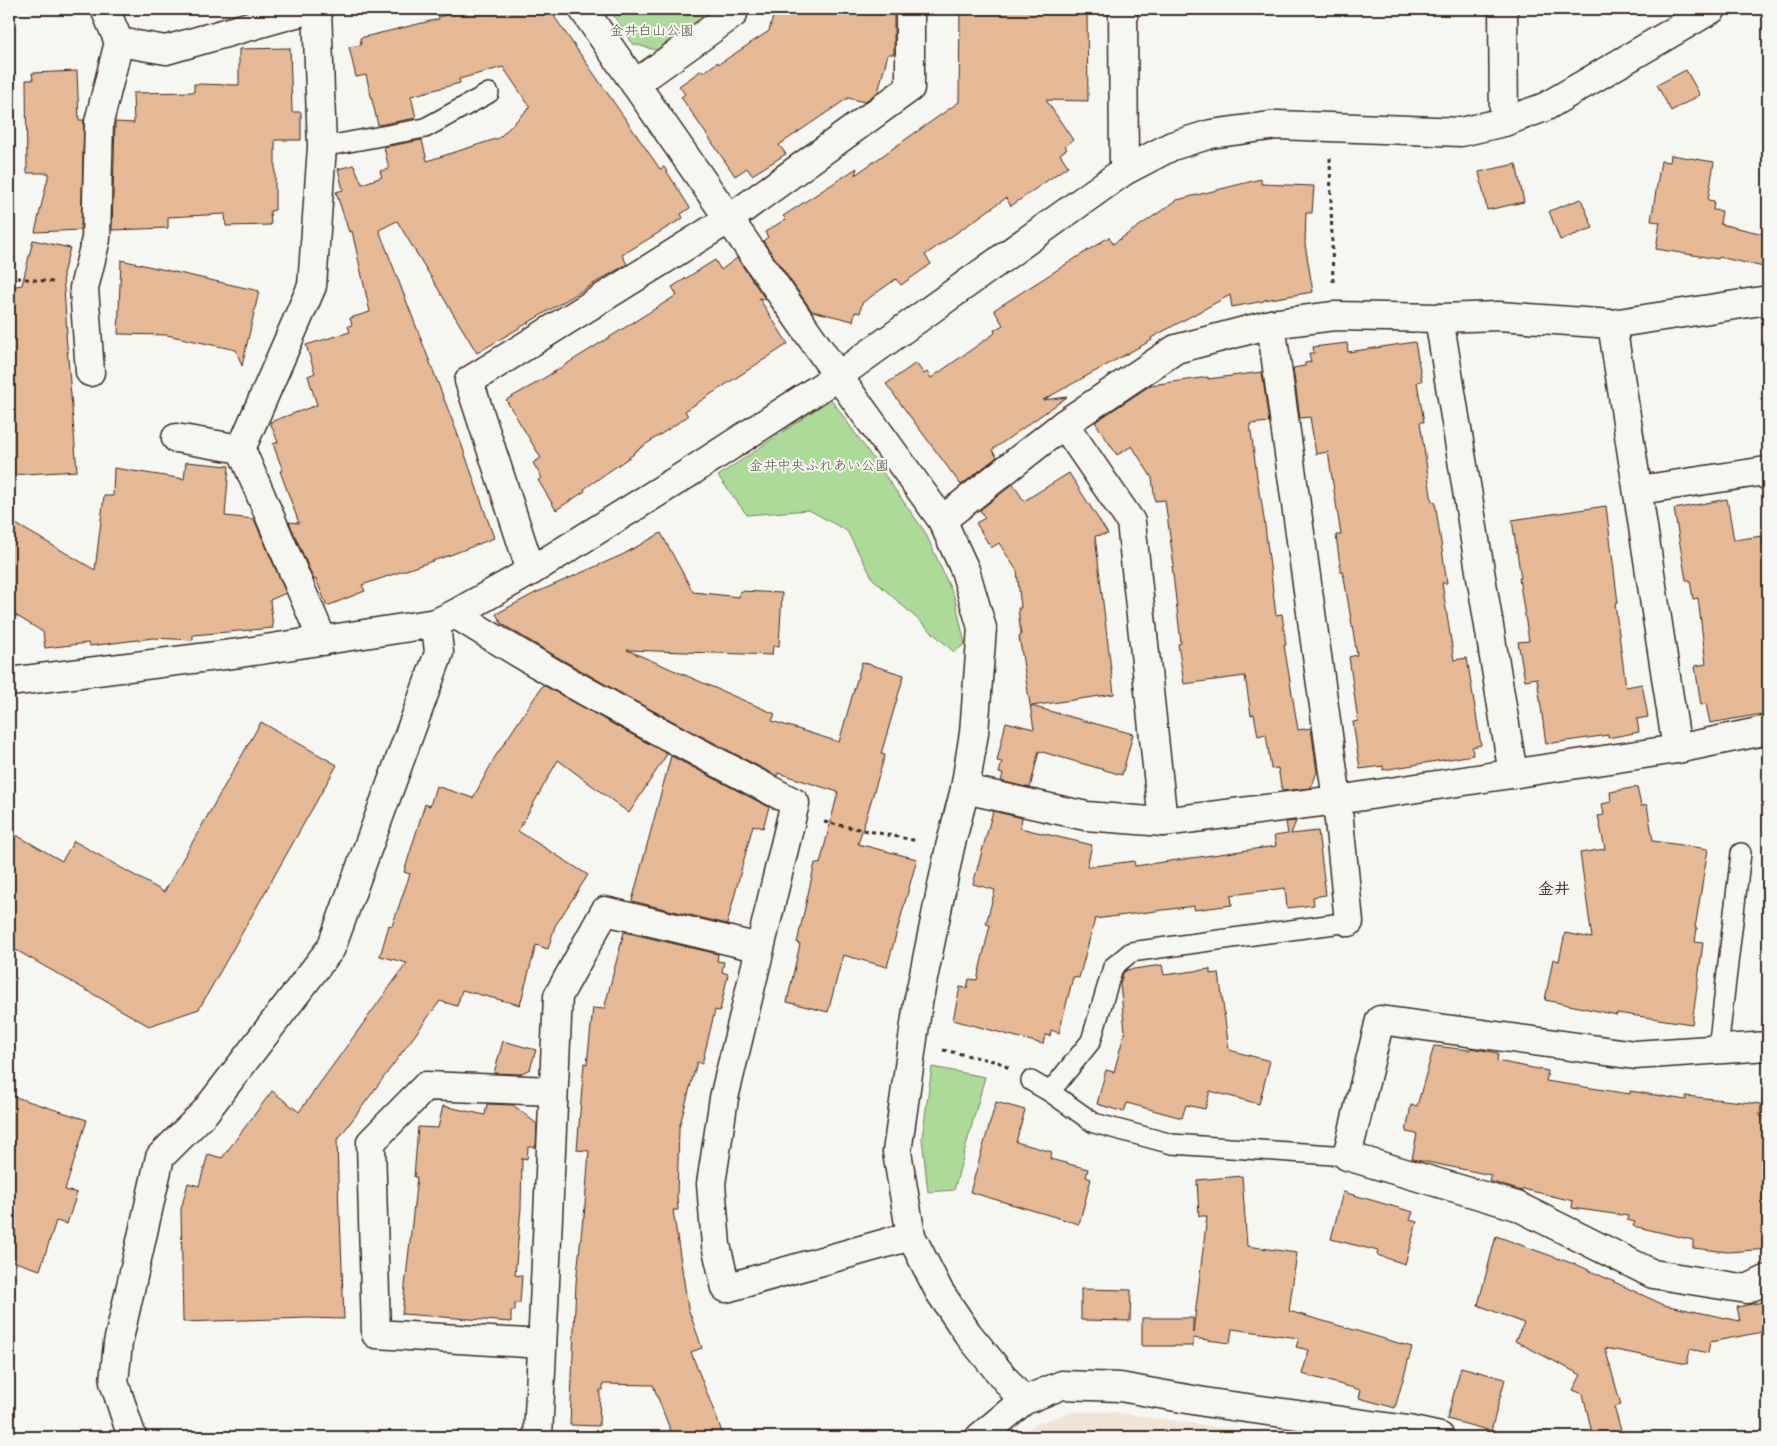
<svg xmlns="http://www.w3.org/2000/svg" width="1777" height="1446" font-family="'Playpen Sans','Klee One',sans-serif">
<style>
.built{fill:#f1e3d6}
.green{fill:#acda99;stroke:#74825c}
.building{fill:#e5b896;stroke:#3b2a1e}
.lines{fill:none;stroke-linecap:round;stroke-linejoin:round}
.lane-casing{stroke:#3b2a1e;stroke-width:22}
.street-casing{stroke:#3b2a1e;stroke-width:31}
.secondary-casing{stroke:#3b2a1e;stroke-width:31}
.path{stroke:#3b2a1e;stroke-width:3;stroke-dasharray:4 4;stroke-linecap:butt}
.lane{stroke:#f6f6f2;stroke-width:19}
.street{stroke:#f6f6f2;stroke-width:28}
.secondary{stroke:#f6f6f2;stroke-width:28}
.labels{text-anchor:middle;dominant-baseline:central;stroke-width:4;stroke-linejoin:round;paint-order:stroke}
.park-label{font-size:14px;fill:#57563d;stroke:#f6f6f2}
.quarter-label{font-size:16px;font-weight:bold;fill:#3b2a1e;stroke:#f6f6f2}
</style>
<rect width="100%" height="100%" fill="#f6f6f2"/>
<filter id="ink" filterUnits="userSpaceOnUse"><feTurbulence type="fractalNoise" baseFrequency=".02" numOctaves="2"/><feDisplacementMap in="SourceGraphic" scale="10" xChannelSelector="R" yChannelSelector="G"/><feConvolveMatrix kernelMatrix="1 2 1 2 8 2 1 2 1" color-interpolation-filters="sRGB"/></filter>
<g filter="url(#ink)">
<path class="built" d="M1073,1412H1112L1287,1437H1017L1037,1423Z"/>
<g class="green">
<path d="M609,9H717L656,50L633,44Z"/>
<path d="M831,399L925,532L955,599L965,644L954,652L873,579L847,531L809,510L747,515L718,476Z"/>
<path d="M932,1067L985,1077L954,1190L928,1192L922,1138Z"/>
</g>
<g class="building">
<path d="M470,9H549L660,169L664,167L690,208L681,214L683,218L622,255L627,264L477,353L397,221L379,230L461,443L494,538L453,554L362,585L365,591L327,606L316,579L314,580L289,522L299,523L280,471H283L273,444L278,442L270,422L317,405L308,376L315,373L306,345L350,332L348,326L352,325L350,318L370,312L352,231L349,232L336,192L343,190L338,169L354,165L362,184L382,177L380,171L389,169L384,147L422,140L427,161L499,138L530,107L503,67L459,79L460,83L411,96L416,118L378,125L366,75L356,77L349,47L361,45L360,38L439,19L438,17Z"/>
<path d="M775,9H894V54H888L878,92L864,102L848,98L779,145L786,154L752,175L747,168L735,176L681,97L685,94L679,86L702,70L704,72L718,62L719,64L769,31Z"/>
<path d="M960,9H1059V11H1087L1088,101L1046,100L1073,140L1065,146L1067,149L1060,154L1068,166L1011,206L1006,198L925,255L931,264L901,285L896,279L862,303L860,313L855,312L853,321L812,311L763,241L768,237L765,232L786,219L783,216L857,168L855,175L959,102Z"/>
<path d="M290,48L292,112H301V140H275V210L270,211L271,225L226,226L225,214L168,217V228L112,230L115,124V122L134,123L133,93L194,92V84L239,85V49Z"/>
<path d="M1686,70L1700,95L1671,111L1657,85Z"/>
<path d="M77,71L79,120H84L81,230L35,232L49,173H27L26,80H33L32,73Z"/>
<path d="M1671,155L1714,162L1708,200L1714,201L1713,210L1722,211L1720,224L1768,235V268L1719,257L1718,259L1656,249L1660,222L1651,221L1661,161L1670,162Z"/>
<path d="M1516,164L1524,202L1487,210L1479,172Z"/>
<path d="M1261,179V184L1314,186L1312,213H1306L1305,244L1313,292L1264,300V301L1232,307L1230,295L1151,338L1152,340L1043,400L1067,397L992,450L997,457L961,485L886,384L916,363L924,374L927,372L931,378L995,333L994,330L1003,325L994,310L1109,237L1113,244L1177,200Z"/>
<path d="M1581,199L1593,228L1560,240L1549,211Z"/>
<path d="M33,240L70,248L63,274L67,333H66L77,471L9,475V287L22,285Z"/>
<path d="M737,258L766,300L759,298L788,344L685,411L688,416L633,453L634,454L584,489L585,491L556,510L538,480L542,478L533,463L541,458L506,400L533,385L677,295L672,287L715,260L721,270Z"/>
<path d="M121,260L259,291L242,366L236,350L167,335L118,334Z"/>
<path d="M1415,342L1422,381L1417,382L1424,422H1420L1432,502H1435L1447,583H1442L1454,660L1467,658L1481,745L1472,747L1473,755L1383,770V766L1360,769L1353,722L1358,721L1349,657L1357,655L1343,572L1341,573L1336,535H1341L1328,452L1316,454L1310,417L1300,418L1293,368L1305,366V363L1311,362L1309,353H1314L1313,347L1347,343L1348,352Z"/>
<path d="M1262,372L1269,422L1250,424L1260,499L1261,498L1265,526L1276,615L1282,614L1286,645H1284L1298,730L1311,728L1317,772L1311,788L1282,791L1278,768L1271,769L1266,734L1258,736L1254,714L1251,715L1245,676L1184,684L1178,644L1181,643L1172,566H1174L1165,500L1155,501L1152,478L1132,446L1117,455L1095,422L1151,385L1208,377V379Z"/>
<path d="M186,462L229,466L225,516L254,519L286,593L270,600L273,628L193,635V640L153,638L90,646L89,643L45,648L43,632L9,611V520L95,570L104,496H113L114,468L184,479Z"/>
<path d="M1069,473L1108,534L1095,536L1114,694L1031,706L1133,734L1122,775L1039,751L1030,788L1001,781L1003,774L999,773L1002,762L997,761L1006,722L1034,729L1019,636H1021L1018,608H1021L1017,571L999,543L991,548L976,523L985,518L980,510L1013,484L1024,501Z"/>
<path d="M1727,499L1734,540L1762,536L1763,545L1768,544V713L1710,723L1706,704L1701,705L1695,666L1706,664L1698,598L1693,599L1690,580H1686L1674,509Z"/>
<path d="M1606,506L1618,603L1615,604L1626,687L1642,684L1648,717L1637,719L1639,732L1608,738V735L1546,744L1537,678L1525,680L1518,642L1529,641L1519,578H1521L1512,520Z"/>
<path d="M661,533L693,592L739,597L740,591L782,593L779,646H773L772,655L627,650L775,714L772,721L839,742L862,662L904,675L881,754L885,755L858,844L917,859L887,967L843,955L828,1012L787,1002L800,944L797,943L815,863L820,864L838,792L778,773L777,776L631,699L547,651L502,624L496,614L535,593L622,555Z"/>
<path d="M543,685L667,754L629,813L558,760L518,831L588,875L555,926L548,949L536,945L520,1005L462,990L457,1006L440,1001L339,1138L337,1139L339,1216H340L344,1319L308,1318L183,1322L181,1209L188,1183L199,1186L208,1154L222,1158L272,1091L299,1112L407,963L380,956L389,925L392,926L410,874L404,872L425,804L430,806L436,786L473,798L495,757Z"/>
<path d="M261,722L337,765L199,1009L149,1026L9,946V831L62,861L74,841L164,892Z"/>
<path d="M671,756L769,807L763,828L753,825L727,924L632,901Z"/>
<path d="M1637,787L1641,806L1647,805L1653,841L1708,849L1695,928H1697L1695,942L1703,943L1692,1024L1617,1013V1015L1545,1000L1553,959L1559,961L1565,933L1592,938L1580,853L1605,849L1598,816L1604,815L1602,804L1611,802L1610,792Z"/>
<path d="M993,811L1022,818L1020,828L1092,845L1087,867L1134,861L1135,866L1276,846L1274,836L1288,834L1286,822L1296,821L1291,834L1318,831L1326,895L1313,897L1314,905L1287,908L1285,888L1231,895L1232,905L1194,910V906L1095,919L1079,978L1073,977L1059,1033L1051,1030L1050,1036L1045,1035L1043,1044L953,1020L960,987L967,988L969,979L977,980L990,925L986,924L995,890L973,884Z"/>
<path d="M624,932L718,954L717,961L724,962L722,972L728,974L720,1011L715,1010L702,1064L697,1062L679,1128L677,1196L678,1210H673L688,1308L702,1348L691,1352L724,1437H673L653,1385L603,1384V1390H600L599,1426L570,1425L576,1283L583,1218H584L589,1151L577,1150L584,1063L587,1064L593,1008L604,1009Z"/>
<path d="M1162,965L1164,975L1210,969V974L1219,973L1229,1050L1270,1061L1259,1104L1210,1091L1205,1109L1186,1105L1182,1118L1127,1103L1124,1112L1097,1104L1106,1070L1114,1072L1125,1031L1120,984L1123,973L1127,970Z"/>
<path d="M503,1041L536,1050L530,1069L520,1074L494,1073Z"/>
<path d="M1434,1046L1470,1050L1471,1048L1498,1053L1497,1061L1548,1071L1546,1081L1630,1094V1091L1686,1100V1096L1761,1104L1760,1116L1768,1117V1136L1762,1201L1768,1200V1249L1728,1252L1693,1248V1240L1633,1226L1635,1222L1627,1220L1628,1216L1572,1208L1573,1201L1523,1189L1522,1191L1489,1181L1491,1175L1412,1159L1417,1134L1406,1132L1411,1105L1417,1106Z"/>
<path d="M9,1095L87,1120L65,1190L77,1193L67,1224L56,1221L40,1270L9,1260Z"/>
<path d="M996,1102L1025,1110L1016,1142L1052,1152L1050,1159L1088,1169L1086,1177L1091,1179L1079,1224L970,1192Z"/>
<path d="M487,1104L513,1105L537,1124L536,1147H528L527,1159L522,1158L521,1208L515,1275L522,1276L520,1303H515V1311H511V1322L402,1314L417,1177H414L418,1127L438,1128L443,1106L485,1115Z"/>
<path d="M1242,1176L1247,1246L1297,1253L1289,1311L1412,1347L1395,1408L1359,1398L1361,1390L1302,1374L1309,1350L1296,1347L1299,1338L1232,1329L1230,1343L1193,1338V1346H1142V1318H1193V1333L1207,1216H1199L1197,1180Z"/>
<path d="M1343,1192L1413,1212L1410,1220L1417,1222L1405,1264L1377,1255L1378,1251L1331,1239Z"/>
<path d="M1496,1236L1582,1267L1664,1305L1740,1321L1737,1307L1768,1301V1331L1710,1342L1708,1353L1690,1349L1687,1364L1605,1348L1621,1405L1614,1407L1623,1437H1593L1583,1394L1573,1390L1581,1375L1515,1341L1524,1323L1478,1305Z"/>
<path d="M1081,1289L1131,1290L1130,1321L1081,1320Z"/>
<path d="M1461,1367L1505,1379L1491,1431L1447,1419Z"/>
</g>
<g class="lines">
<defs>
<g id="lane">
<path d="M322,147L425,128L489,93"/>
<path d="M1718,1049L1741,853"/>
<path d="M1031,1081L1050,1092"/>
<path d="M1347,1156L1172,1144L1094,1123L1050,1092L1091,1041L1113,967L1131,952L1349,922"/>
</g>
<g id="street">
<path d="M105,9L119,42L166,50L310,9"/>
<path d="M317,9L322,147L312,286L241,449L323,641"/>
<path d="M583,9L838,376L942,520L965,570L982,628L974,733L965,789L950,847L918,1003L897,1152L911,1236L939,1291L968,1334L1023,1401"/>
<path d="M1503,9L1504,122"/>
<path d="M635,84L733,14V9"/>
<path d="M1439,318L1513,774"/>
<path d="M1271,324L1337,800L1349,922"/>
<path d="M1612,324L1677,749"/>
<path d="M90,372L84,288L96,239L99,122L119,42"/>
<path d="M1064,424L1131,522L1163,822"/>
<path d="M176,438L241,449"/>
<path d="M1639,490L1766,471L1768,476"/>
<path d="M942,520L1064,424L1176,349L1271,324L1334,316L1439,318L1499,316L1612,324L1768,300"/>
<path d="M531,571L469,381L729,219L910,88V9"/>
<path d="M455,614C566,684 680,743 795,803L724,1098L711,1184L716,1245L726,1288L911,1236"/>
<path d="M436,623L455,614L531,571L687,474L838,376L1124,171L1172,146L1211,134L1277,125L1461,132L1504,122L1545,107L1712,9"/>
<path d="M9,682L240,653L436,623L439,653L331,948L205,1112L160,1157L118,1343L114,1382L132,1437"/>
<path d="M965,789L1086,816L1163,822L1337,800L1677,749L1768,730"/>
<path d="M1768,1046L1635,1055L1380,1020L1347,1156L1517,1206L1653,1274L1747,1289L1768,1279"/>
<path d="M542,1344L376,1334L371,1142L426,1086L553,1091"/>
<path d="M538,1437L558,996L605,911L760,948"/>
<path d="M980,1437L1023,1401L1062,1385L1120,1387L1210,1403L1408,1430L1440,1437"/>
</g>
<path id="secondary" d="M1123,9L1124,171"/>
</defs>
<use href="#lane" class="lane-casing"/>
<use href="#street" class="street-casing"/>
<use href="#secondary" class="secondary-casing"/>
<g class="path">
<path d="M1330,158L1333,284"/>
<path d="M9,277L53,282"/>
<path d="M824,822L918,841"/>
<path d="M943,1050L998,1062L1009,1068"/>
</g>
<use href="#lane" class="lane"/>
<use href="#street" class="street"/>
<use href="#secondary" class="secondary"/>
</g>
</g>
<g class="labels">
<g class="park-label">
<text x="652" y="29">金井白山公園</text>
<text x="819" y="464">金井中央ふれあい公園</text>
</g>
<g class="quarter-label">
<text x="1554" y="887">金井</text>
</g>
</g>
<rect width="1777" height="1446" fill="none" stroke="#f6f6f2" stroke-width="30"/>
<rect x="15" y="15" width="1747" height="1416" fill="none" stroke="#3b2a1e" stroke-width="2" filter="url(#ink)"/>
</svg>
